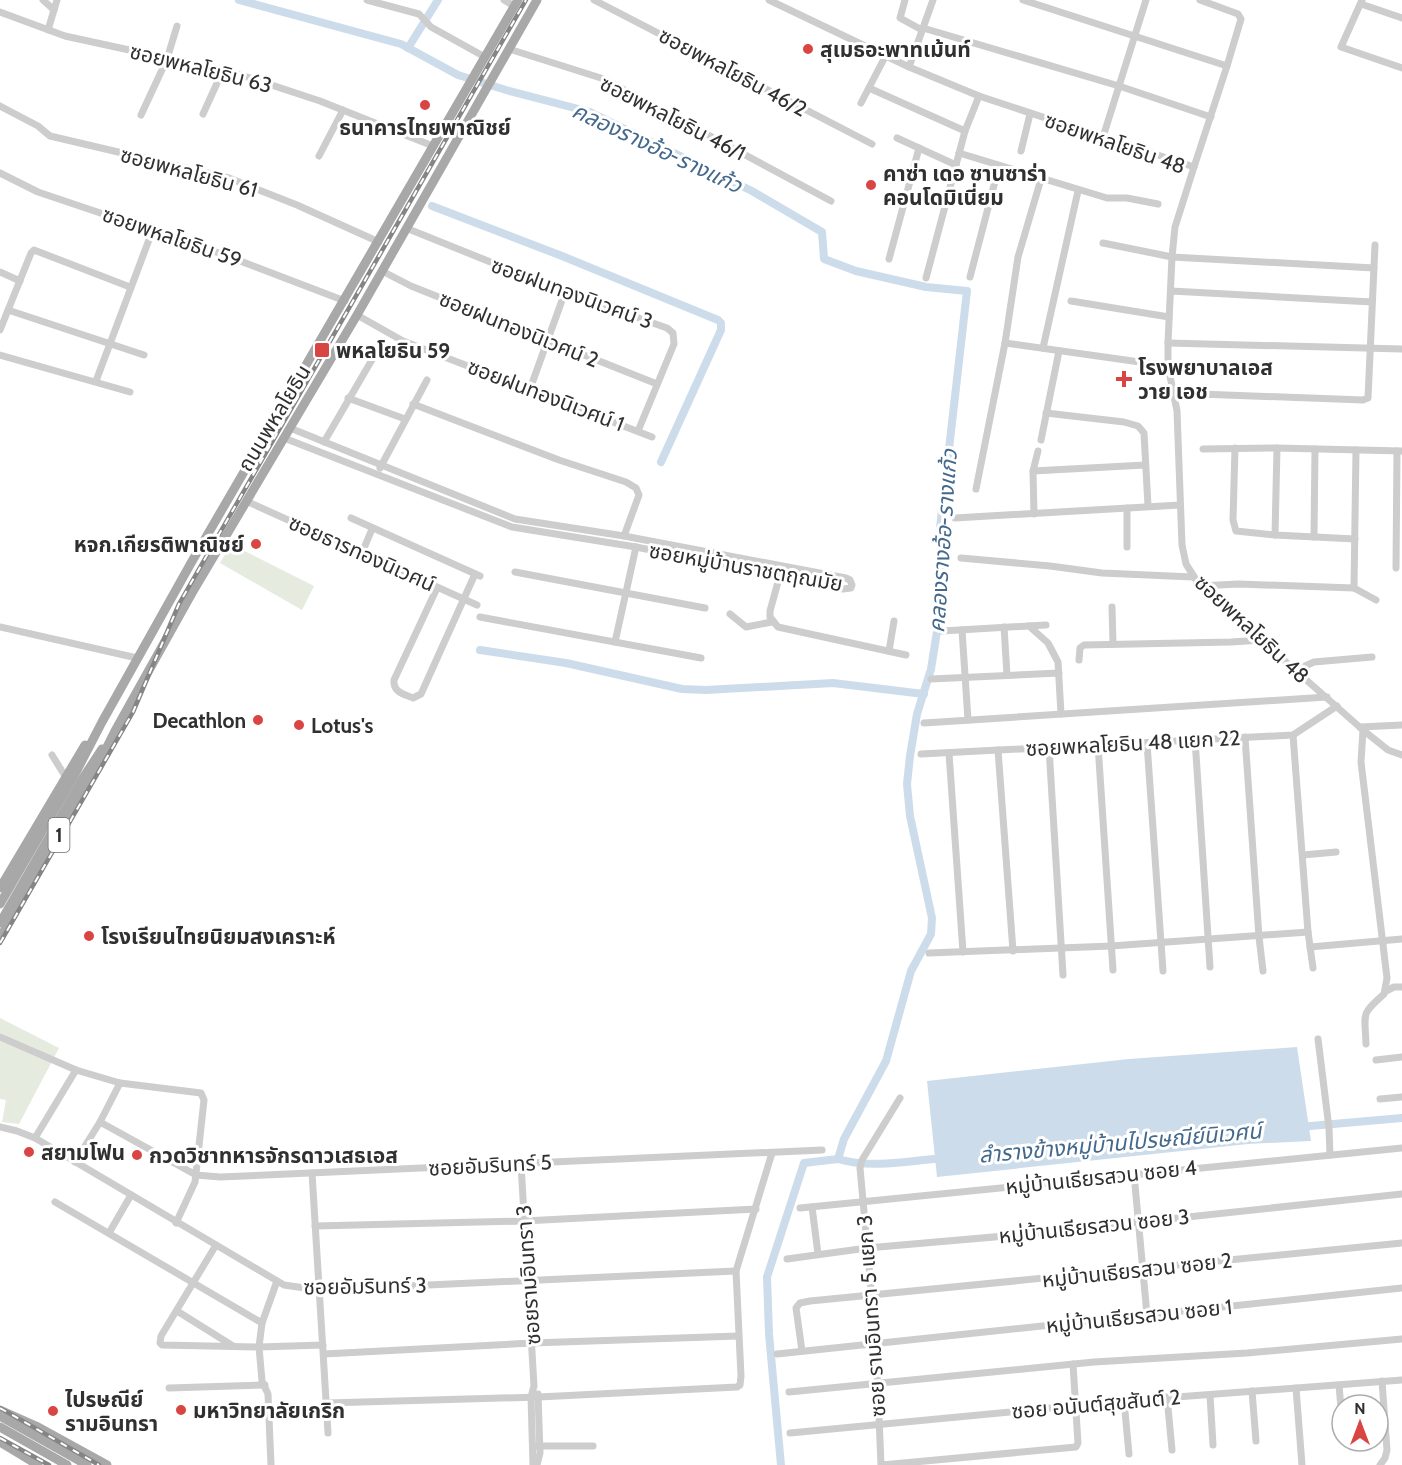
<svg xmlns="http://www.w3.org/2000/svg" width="1402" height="1465" font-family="Cabin,'Noto Sans Thai',sans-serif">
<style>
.green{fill:#e5ecdf}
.water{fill:#cddcea}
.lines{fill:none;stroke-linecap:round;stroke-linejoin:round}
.canal{stroke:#cddcea;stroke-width:8}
.minor{stroke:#cdcdcd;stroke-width:7}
.major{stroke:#a8a8a8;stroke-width:9}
.rail-casing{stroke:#858585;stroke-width:4.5}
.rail{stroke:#fff;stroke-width:2;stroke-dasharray:7;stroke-linecap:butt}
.poi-dot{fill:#d84542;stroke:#fff;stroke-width:2}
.labels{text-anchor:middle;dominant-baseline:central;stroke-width:6;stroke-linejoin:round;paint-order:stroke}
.shield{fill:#fff;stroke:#6e6e6e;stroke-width:1.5}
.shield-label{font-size:20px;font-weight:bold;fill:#303030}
.poi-label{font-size:21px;font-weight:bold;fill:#303030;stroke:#fff;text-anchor:start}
.street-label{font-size:21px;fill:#303030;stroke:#fff}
.water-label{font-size:22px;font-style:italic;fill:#44698c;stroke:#fff}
</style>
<rect width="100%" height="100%" fill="#fff"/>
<g class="green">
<path d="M231,544L314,586L302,610L220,563Z"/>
<path d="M0,1018L59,1048L19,1124L2,1122L6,1100L0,1099Z"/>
</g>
<path class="water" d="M1297,1047L1311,1141L1248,1144L937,1177L927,1081L1129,1059Z"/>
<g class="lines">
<g class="canal">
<path d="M239,0L401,44L458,75L506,90L590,112L752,191L822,232L824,259L856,271L926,287L967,291L940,528L943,594L931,669L917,714L910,756L907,784L910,816L932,918L931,934L911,971L886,1061L844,1139L838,1159L804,1163L767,1277L769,1334L781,1465"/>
<path d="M408,48L438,0"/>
<path d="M432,206L562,256L718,320L721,323V330L661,462"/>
<path d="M480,650L566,663L682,689L706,690L833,683L924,694"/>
<path d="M1299,1127L1402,1118"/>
<path d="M838,1159C871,1169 909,1161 943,1158"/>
</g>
<g class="minor">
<path d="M43,0L54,10"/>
<path d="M367,0L419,14L431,27L485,57"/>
<path d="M504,0L514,6"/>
<path d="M594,0L872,144"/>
<path d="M769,0L909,67L979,96L1194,167L1175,227L1172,257L1168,343V366L1177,411L1182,545L1186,564L1200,586L1363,730L1388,750L1402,755"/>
<path d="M905,0L900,18L922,30"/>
<path d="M1023,0L1227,66"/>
<path d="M1362,0L1341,47L1402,68"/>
<path d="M1361,4L1402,18"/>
<path d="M0,12L65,36L235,73L320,101L433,146"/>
<path d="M923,28L1119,86L1211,117"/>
<path d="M48,30L57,0"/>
<path d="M509,49L604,79L831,201"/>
<path d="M909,67L933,0"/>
<path d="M869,88L965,131"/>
<path d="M861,103L886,55"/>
<path d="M0,106L38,126L50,136L229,178L297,205L379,242"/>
<path d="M203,114L223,70"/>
<path d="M141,115L167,59L177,26"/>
<path d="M1103,137L1146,0"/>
<path d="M897,138L956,165"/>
<path d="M1021,151L1030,114"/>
<path d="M959,153L1107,198H1127L1158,204"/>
<path d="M319,156L343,110"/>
<path d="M1194,167L1227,66L1241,19L1238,14L1200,0"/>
<path d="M0,173L38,192L219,253L345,301"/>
<path d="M406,228L565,292L667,328L673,333L674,344L638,431"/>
<path d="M1103,243L1172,257L1374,268"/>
<path d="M889,259L919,148"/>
<path d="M382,271L411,286L657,384"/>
<path d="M0,272L20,281"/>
<path d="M970,277L999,166"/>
<path d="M926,278L965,131L979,96"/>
<path d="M1171,291L1372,302"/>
<path d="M1071,301L1169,317"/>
<path d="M8,310L144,355"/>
<path d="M357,315L403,341L652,437"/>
<path d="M0,330L31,253L34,250L130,287"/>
<path d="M1005,343L1168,366"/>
<path d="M1168,343L1402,349"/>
<path d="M1043,348L1078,191"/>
<path d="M0,355L130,392"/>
<path d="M96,381L153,229"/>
<path d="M530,389L565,292"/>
<path d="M1173,393L1363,400L1368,398L1375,245"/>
<path d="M348,398L405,419"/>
<path d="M413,404L559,460L626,482L636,488L639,495L624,536"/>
<path d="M1046,413L1124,422L1138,426L1144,433L1148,506"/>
<path d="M284,438L512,527L636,547L843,589L851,588L852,585L850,580L846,578L624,536L515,519L290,428"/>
<path d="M1041,440L1059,351"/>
<path d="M324,442L373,358"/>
<path d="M1235,448L1233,520L1236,531L1275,535L1355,539"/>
<path d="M1203,449L1277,448L1402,451"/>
<path d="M380,468L427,380"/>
<path d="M1033,471L1145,465"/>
<path d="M976,489L1005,343L1018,257L1041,179"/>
<path d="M246,501L477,605"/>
<path d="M1034,514L1033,471L1038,451"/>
<path d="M351,518L480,576"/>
<path d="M955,518L1180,505"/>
<path d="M1275,535L1277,448"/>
<path d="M1314,537L1315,449"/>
<path d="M1127,547V508"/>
<path d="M362,553L372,529"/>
<path d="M961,558L1050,566L1102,573L1193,577"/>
<path d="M1396,568L1397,451"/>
<path d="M781,571L770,611V617L778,627L906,655"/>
<path d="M515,572L705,608"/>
<path d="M1200,586L1238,584L1354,588L1376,600"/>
<path d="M437,588L394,680C393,692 403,694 413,698L421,694L475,574"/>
<path d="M1354,588L1356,450"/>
<path d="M1112,607L1113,644"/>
<path d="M730,614L746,627L772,622"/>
<path d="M480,617L701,658"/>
<path d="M1029,626L1048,643L1058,662L1061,714"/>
<path d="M0,627L137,658"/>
<path d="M1004,627L1007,675"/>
<path d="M962,630L968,720"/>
<path d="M942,631L1046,625"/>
<path d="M615,642L636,547"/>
<path d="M889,651L894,621"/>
<path d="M1079,660L1080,648L1084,645L1231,642L1262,640"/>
<path d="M1296,670L1314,662L1372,657"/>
<path d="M931,679L1059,673"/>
<path d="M924,723L1327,697"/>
<path d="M1360,727L1402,725"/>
<path d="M1363,730L1361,762L1387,978L1384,994C1360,1015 1365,1013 1366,1044"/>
<path d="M1293,735L1308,932L1313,968"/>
<path d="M1245,737L1259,937L1263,971"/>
<path d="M1195,739L1210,967"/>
<path d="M1147,743L1163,971"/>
<path d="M1098,745L1113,970"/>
<path d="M1049,748L1063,975"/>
<path d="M998,750L1013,951"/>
<path d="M949,753L963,952"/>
<path d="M921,754L1293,735L1337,706"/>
<path d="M52,755L65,776"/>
<path d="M1303,855L1336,852"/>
<path d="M1310,947L1402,939"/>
<path d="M929,953L1111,946L1308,932"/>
<path d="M1386,991L1394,987H1402"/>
<path d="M0,1037L76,1070L120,1083L201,1093L204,1100L195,1182L176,1223"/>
<path d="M1318,1039L1329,1128L1330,1155"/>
<path d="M1376,1060L1402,1057"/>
<path d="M1380,1099L1402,1097"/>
<path d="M100,1122L196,1175L220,1177L822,1150"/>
<path d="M0,1127L17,1131L35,1138L284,1285L319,1290L736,1271"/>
<path d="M35,1138L76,1070"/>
<path d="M75,1162L100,1122L120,1083"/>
<path d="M521,1164L534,1386L531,1397L533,1465"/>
<path d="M312,1173L328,1433"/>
<path d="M1134,1174L1147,1315"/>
<path d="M55,1202L262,1323"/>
<path d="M812,1207L818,1254"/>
<path d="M800,1208L1402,1148"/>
<path d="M315,1226L524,1221L756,1209"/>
<path d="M109,1233L131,1195"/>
<path d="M216,1245L161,1336L160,1343L162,1345L259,1347L323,1345"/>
<path d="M787,1259L867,1248L1028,1234L1402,1194"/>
<path d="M177,1311L233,1346"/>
<path d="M802,1351L796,1308L800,1303L810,1301L1402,1243"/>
<path d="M324,1354L532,1343L738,1336"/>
<path d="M777,1354L1402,1288"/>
<path d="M1339,1385L1342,1420"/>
<path d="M169,1388L265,1385"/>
<path d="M1296,1388L1302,1465"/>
<path d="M1252,1391L1256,1441"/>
<path d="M789,1392L1094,1362L1247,1353L1402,1339"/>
<path d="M1210,1395L1213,1445"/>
<path d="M1167,1397L1172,1450"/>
<path d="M1124,1401L1129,1454"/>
<path d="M327,1403L539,1397L737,1387L740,1385L741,1376L736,1271L772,1153"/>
<path d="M790,1433L1124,1401L1402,1380"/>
<path d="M537,1446H593"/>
<path d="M271,1465L268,1394L262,1381L259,1347L262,1323L277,1281"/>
<path d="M537,1465L540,1453L538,1394"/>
<path d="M881,1465L876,1343L860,1168L862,1160L900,1098"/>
<path d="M882,1465L1076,1447L1078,1443L1073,1364"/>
<path d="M1380,1465L1385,1458L1387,1450L1382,1381"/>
</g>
<g class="major">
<path d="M0,888L85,745"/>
<path d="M0,904L73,778L102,722L191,563L518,0"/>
<path d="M0,923L83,778L102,749"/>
<path d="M0,938L90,781L115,731L192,593L357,315L537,0"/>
<path d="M0,1410L36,1426L107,1465"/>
<path d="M0,1416L87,1465"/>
<path d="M0,1427L67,1465"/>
<path d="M0,1442L38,1465"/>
</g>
<defs>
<g id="rail">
<path d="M0,943L133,712L179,604L526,0"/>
<path d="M0,1408L99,1465"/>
<path d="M0,1438L49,1465"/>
</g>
</defs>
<use href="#rail" class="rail-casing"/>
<use href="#rail" class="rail"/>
</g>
<g class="poi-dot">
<circle cx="808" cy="49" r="6"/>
<circle cx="425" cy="105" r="6"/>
<circle cx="871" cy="185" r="6"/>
<rect x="314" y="342" width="16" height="16" rx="3"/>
<path d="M1121 370h6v6h6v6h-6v6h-6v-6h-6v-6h6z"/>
<circle cx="256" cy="544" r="6"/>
<circle cx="258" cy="720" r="6"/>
<circle cx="299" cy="725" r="6"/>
<circle cx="89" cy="936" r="6"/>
<circle cx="29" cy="1152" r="6"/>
<circle cx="137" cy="1155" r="6"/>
<circle cx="181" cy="1410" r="6"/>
<circle cx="53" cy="1411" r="6"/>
</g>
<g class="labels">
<rect class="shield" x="48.5" y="818" width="21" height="34" rx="4.5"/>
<g class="shield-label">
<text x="59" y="835">1</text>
</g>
<g class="poi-label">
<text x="820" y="49">สุเมธอะพาทเม้นท์</text>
<text x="425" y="127" text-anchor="middle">ธนาคารไทยพาณิชย์</text>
<text x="883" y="173">คาซ่า เดอ ซานซาร่า<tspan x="883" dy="24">คอนโดมิเนี่ยม</tspan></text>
<text x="336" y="350">พหลโยธิน 59</text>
<text x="1138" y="367">โรงพยาบาลเอส<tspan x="1138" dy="24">วาย เอช</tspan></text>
<text x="244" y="544" text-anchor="end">หจก.เกียรติพาณิชย์</text>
<text x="246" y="720" text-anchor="end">Decathlon</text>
<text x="311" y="725">Lotus's</text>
<text x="101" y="936">โรงเรียนไทยนิยมสงเคราะห์</text>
<text x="41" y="1152">สยามโฟน</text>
<text x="149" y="1155">กวดวิชาทหารจักรดาวเสธเอส</text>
<text x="65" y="1399">ไปรษณีย์<tspan x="65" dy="24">รามอินทรา</tspan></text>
<text x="193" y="1410">มหาวิทยาลัยเกริก</text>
</g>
<g class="street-label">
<text transform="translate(201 68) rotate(14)">ซอยพหลโยธิน 63</text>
<text transform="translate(733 72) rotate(28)">ซอยพหลโยธิน 46/2</text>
<text transform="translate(673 118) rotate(27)">ซอยพหลโยธิน 46/1</text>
<text transform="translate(1115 143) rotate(19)">ซอยพหลโยธิน 48</text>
<text transform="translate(189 172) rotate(15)">ซอยพหลโยธิน 61</text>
<text transform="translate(172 237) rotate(19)">ซอยพหลโยธิน 59</text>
<text transform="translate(572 293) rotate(20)">ซอยฝนทองนิเวศน์ 3</text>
<text transform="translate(519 329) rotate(22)">ซอยฝนทองนิเวศน์ 2</text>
<text transform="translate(546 395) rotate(21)">ซอยฝนทองนิเวศน์ 1</text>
<text transform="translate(274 418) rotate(-59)">ถนนพหลโยธิน</text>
<text transform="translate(362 553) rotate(24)">ซอยธารทองนิเวศน์</text>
<text transform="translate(746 567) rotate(10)">ซอยหมู่บ้านราชตฤณมัย</text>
<text transform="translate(1252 629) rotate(43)">ซอยพหลโยธิน 48</text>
<text transform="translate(1133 743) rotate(-3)">ซอยพหลโยธิน 48 แยก 22</text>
<text transform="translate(490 1165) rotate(-3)">ซอยอัมรินทร์ 5</text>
<text transform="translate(1101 1177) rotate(-6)">หมู่บ้านเธียรสวน ซอย 4</text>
<text transform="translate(1094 1226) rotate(-6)">หมู่บ้านเธียรสวน ซอย 3</text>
<text transform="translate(1137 1270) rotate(-6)">หมู่บ้านเธียรสวน ซอย 2</text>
<text transform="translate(528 1275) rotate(-94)">ซอยรามอินทรา 3</text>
<text transform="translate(365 1286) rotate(-1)">ซอยอัมรินทร์ 3</text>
<text transform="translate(871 1316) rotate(-94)">ซอย รามอินทรา 5 แยก 3</text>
<text transform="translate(1139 1316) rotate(-6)">หมู่บ้านเธียรสวน ซอย 1</text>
<text transform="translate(1096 1404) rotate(-5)">ซอย อนันต์สุขสันต์ 2</text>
</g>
<g class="water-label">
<text transform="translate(657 148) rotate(25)">คลองรางอ้อ-รางแก้ว</text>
<text transform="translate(943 541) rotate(-86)">คลองรางอ้อ-รางแก้ว</text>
<text transform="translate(1120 1143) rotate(-5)">ลำรางข้างหมู่บ้านไปรษณีย์นิเวศน์</text>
</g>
</g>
<g transform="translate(1360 1423)"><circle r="28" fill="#ffffff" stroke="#acacac" stroke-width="1.5"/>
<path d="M0-4.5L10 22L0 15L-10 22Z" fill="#d84542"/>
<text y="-9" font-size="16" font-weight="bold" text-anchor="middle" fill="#303030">N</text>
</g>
</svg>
